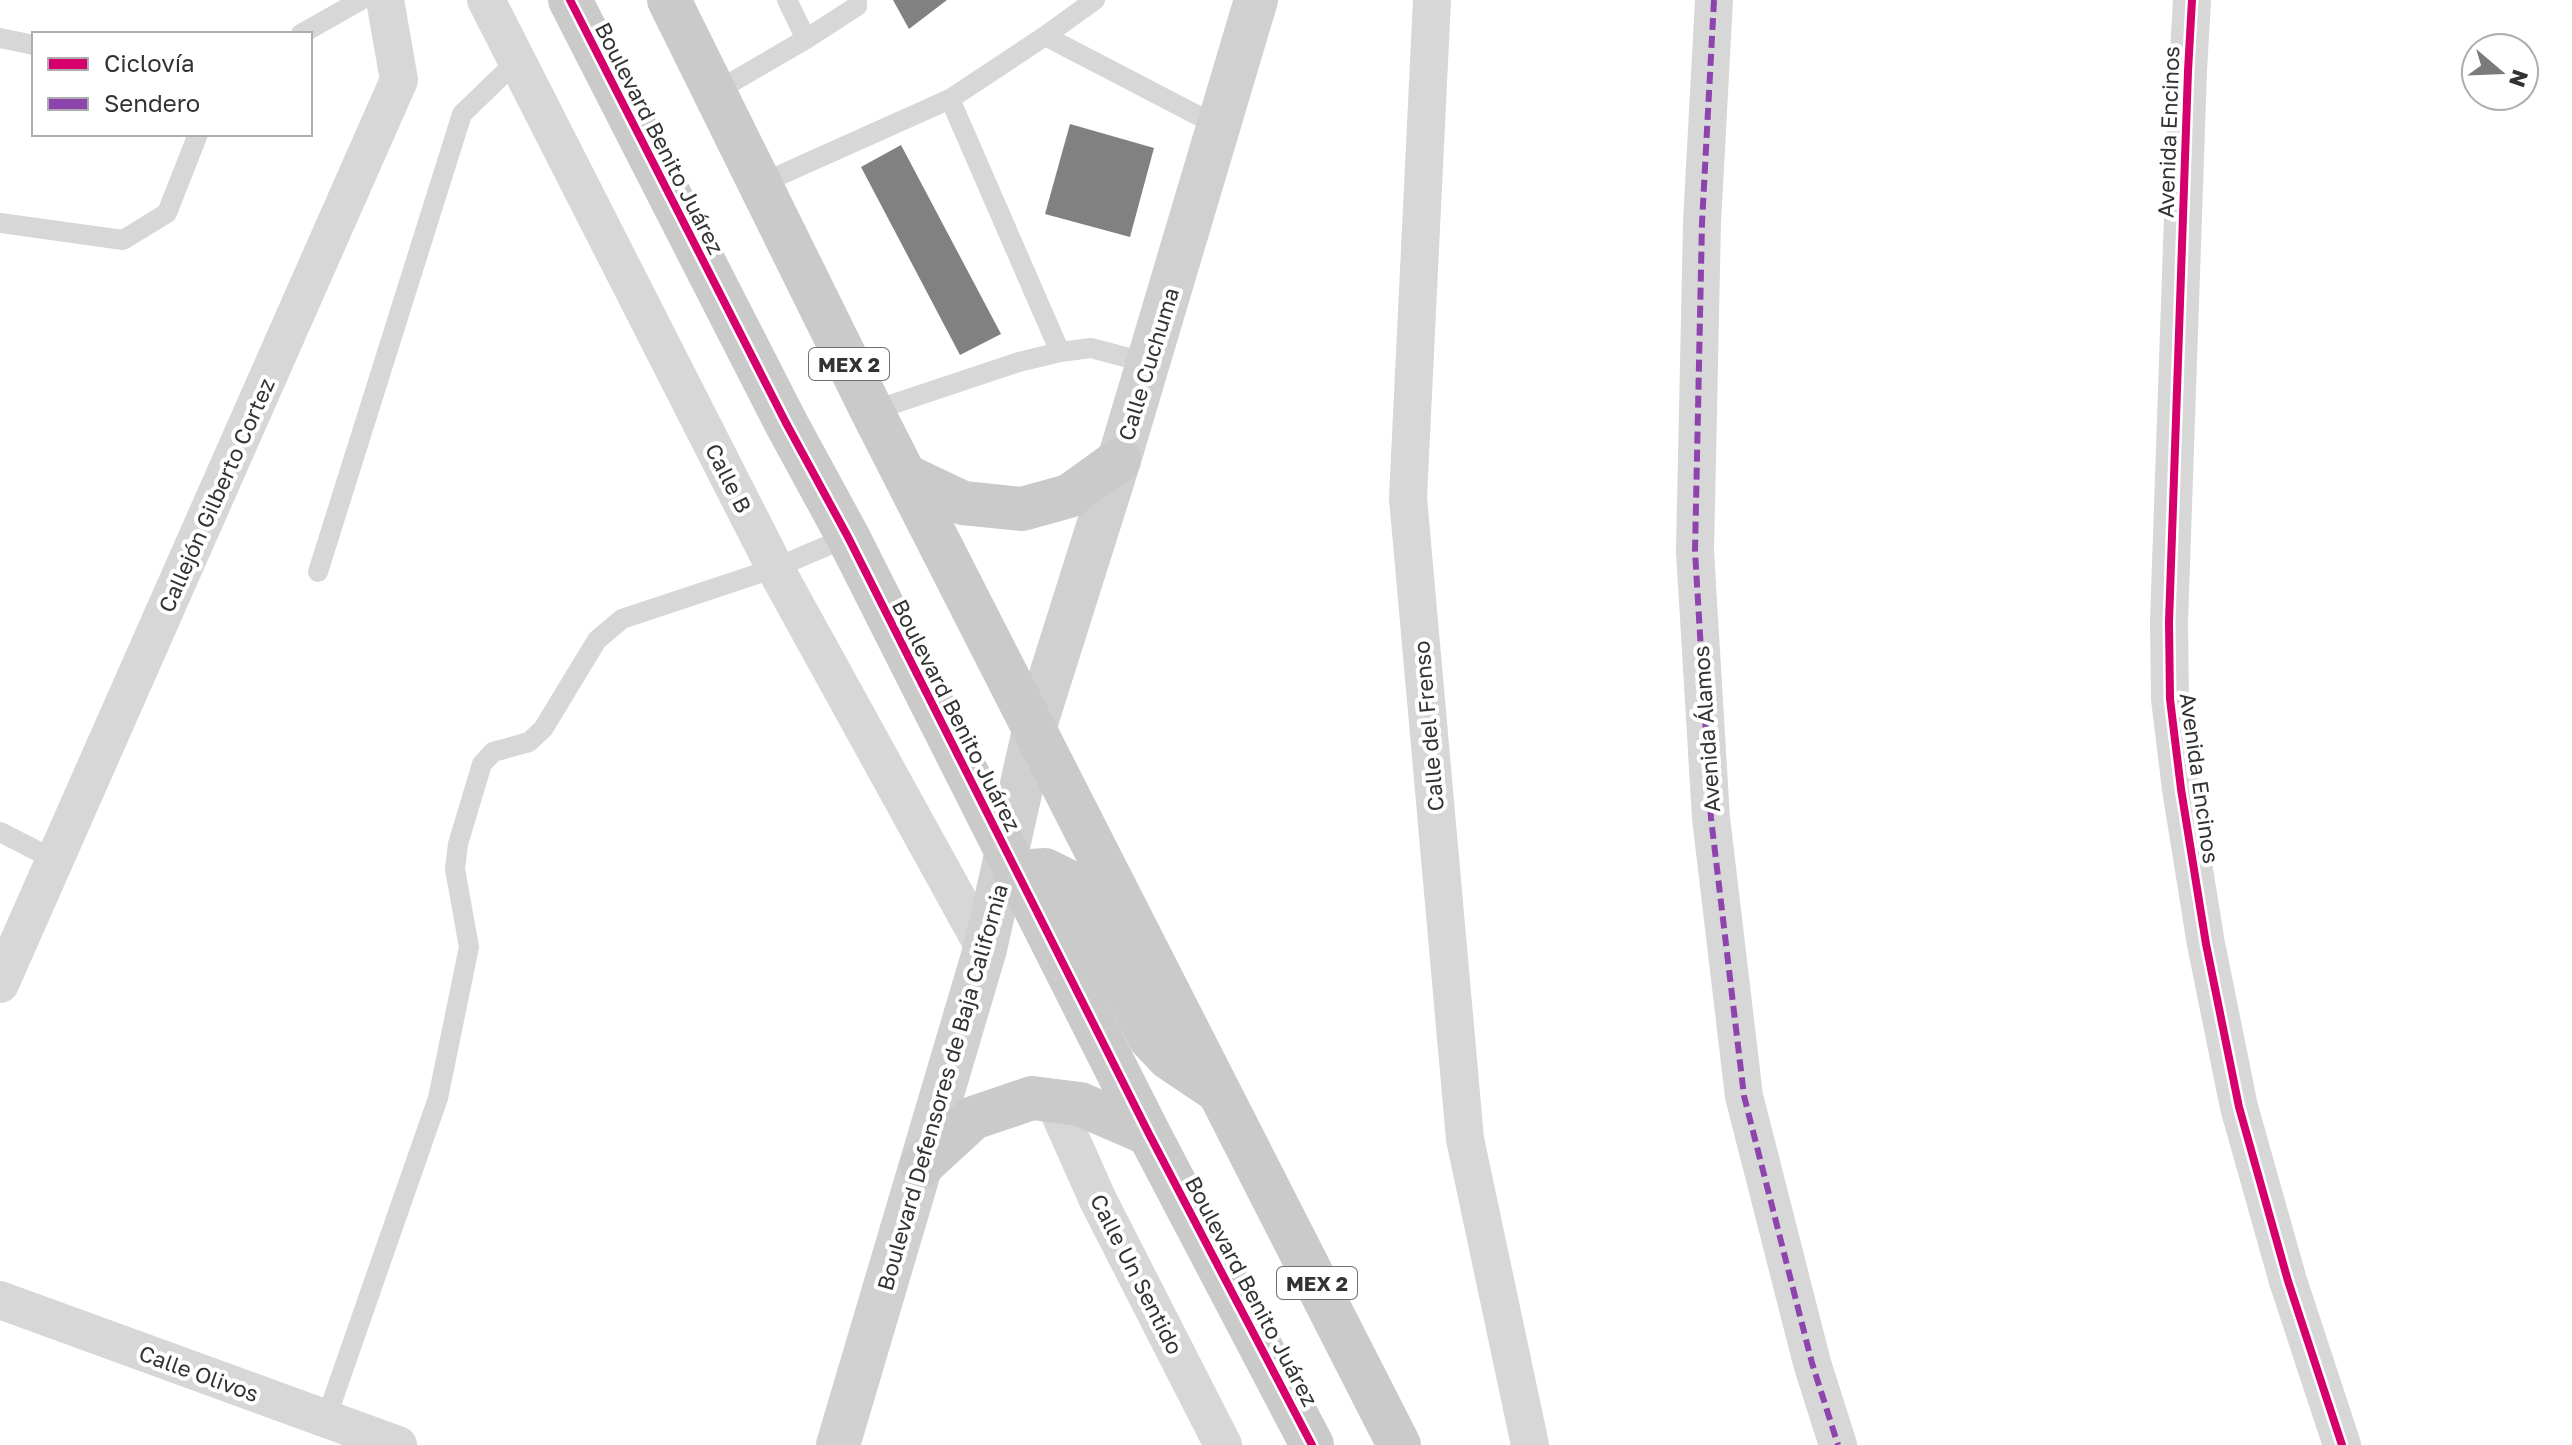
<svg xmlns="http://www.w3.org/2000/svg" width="2572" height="1445" font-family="'Golos Text',sans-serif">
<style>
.building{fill:#818181}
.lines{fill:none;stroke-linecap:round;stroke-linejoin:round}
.lane{stroke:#d7d7d7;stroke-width:20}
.street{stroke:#d7d7d7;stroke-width:38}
.secondary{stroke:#d0d0d0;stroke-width:44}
.primary{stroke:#cacaca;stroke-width:44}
.quiet{stroke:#8e44ad;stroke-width:6;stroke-dasharray:12 6;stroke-linecap:butt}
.cycleway-casing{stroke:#fff;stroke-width:13}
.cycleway{stroke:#d6006c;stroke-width:8}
.labels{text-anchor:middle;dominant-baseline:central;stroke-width:8;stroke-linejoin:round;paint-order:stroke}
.shield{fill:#fff;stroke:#707070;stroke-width:2}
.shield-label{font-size:20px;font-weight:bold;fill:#333}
.street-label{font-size:22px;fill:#333;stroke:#fff}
</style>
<rect width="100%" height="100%" fill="#fff"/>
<g class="building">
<path d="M893,0H947L909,29Z"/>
<path d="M1070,124L1154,148L1130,237L1045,214Z"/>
<path d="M901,145L1001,334L960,355L861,167Z"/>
</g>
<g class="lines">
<g class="lane">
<path d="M787,0L806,39L857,6V0"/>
<path d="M301,34L361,0"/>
<path d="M1045,36L1220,127"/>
<path d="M0,38L34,45"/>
<path d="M715,92L806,39"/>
<path d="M950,99L1045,36L1095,0"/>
<path d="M760,184L950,99L1060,352L1019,362L872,411"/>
<path d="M0,223L123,240L167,213L198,134"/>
<path d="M1060,352L1091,348L1148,363"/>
<path d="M318,572L462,114L518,60"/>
<path d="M0,832L55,860"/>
<path d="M326,1419L438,1098L469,947L455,869L458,844L482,764L493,752L529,742L543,729L597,640L622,619L775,568L848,537"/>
</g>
<g class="street">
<path d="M486,0L775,568L985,949"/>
<path d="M1432,0L1408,498L1465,1139L1530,1445"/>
<path d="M1714,0L1702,223L1695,551L1711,818L1744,1096L1812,1363L1838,1445"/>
<path d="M2192,0L2188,71L2169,622L2170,699L2181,789L2206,944L2239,1107L2288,1281L2342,1445"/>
<path d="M0,984L399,80L385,0"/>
<path d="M1054,1101L1098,1200L1223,1445"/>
<path d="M0,1300L398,1445"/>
</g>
<path class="secondary" d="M838,1445L985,949L1035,726L1119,460L1256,0"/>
<g class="primary">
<path d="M570,0L786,423L848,537L1149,1134L1312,1445"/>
<path d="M669,0L872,411L1399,1445"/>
<path d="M906,476L963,503L1022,509L1069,496L1119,460"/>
<path d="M1016,872L1045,870L1065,880L1095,931L1150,1038L1169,1058L1215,1089"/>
<path d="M922,1165L973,1118L1032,1098L1080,1104L1149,1134"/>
</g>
<path class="quiet" d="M1714,0L1702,223L1695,551L1711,818L1744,1096L1812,1363L1838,1445"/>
<defs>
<g id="cycleway">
<path d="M570,0L786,423L848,537L1149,1134L1312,1445"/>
<path d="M2192,0L2188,71L2169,622L2170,699L2181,789L2206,944L2239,1107L2288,1281L2342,1445"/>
</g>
</defs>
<use href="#cycleway" class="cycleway-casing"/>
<use href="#cycleway" class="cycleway"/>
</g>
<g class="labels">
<g class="shield">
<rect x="809" y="348" width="80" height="32" rx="6"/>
<rect x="1277" y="1267" width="80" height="32" rx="6"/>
</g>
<g class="shield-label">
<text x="849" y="364">MEX 2</text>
<text x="1317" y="1283">MEX 2</text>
</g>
<g class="street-label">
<text transform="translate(2168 132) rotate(-88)">Avenida Encinos</text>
<text transform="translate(660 138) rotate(63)">Boulevard Benito Juárez</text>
<text transform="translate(1148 364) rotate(-73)">Calle Cuchuma</text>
<text transform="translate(729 478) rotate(63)">Calle B</text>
<text transform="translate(216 495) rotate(-66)">Callejón Gilberto Cortez</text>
<text transform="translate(957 715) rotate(63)">Boulevard Benito Juárez</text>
<text transform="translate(1428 726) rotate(-95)">Calle del Frenso</text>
<text transform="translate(1706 729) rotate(-94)">Avenida Álamos</text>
<text transform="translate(2200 778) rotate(82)">Avenida Encinos</text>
<text transform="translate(942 1087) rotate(-74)">Boulevard Defensores de Baja California</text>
<text transform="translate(1137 1274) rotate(63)">Calle Un Sentido</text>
<text transform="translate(1252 1291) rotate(62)">Boulevard Benito Juárez</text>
<text transform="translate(199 1373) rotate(20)">Calle Olivos</text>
</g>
</g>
<rect x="32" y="32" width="280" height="104" fill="#ffffff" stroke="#adadad" stroke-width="2"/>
<rect x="48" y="58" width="40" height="12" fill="#d6006c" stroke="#adadad" stroke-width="2"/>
<text x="104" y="72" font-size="24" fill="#333333">Ciclovía</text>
<rect x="48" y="98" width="40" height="12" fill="#8e44ad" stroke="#adadad" stroke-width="2"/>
<text x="104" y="112" font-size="24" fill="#333333">Sendero</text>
<g transform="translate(2500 72) rotate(109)"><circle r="38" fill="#ffffff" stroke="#adadad" stroke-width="2"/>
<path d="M0-6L14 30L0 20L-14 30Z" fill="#7a7a7a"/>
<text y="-12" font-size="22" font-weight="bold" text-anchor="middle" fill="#333333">N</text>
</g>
</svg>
